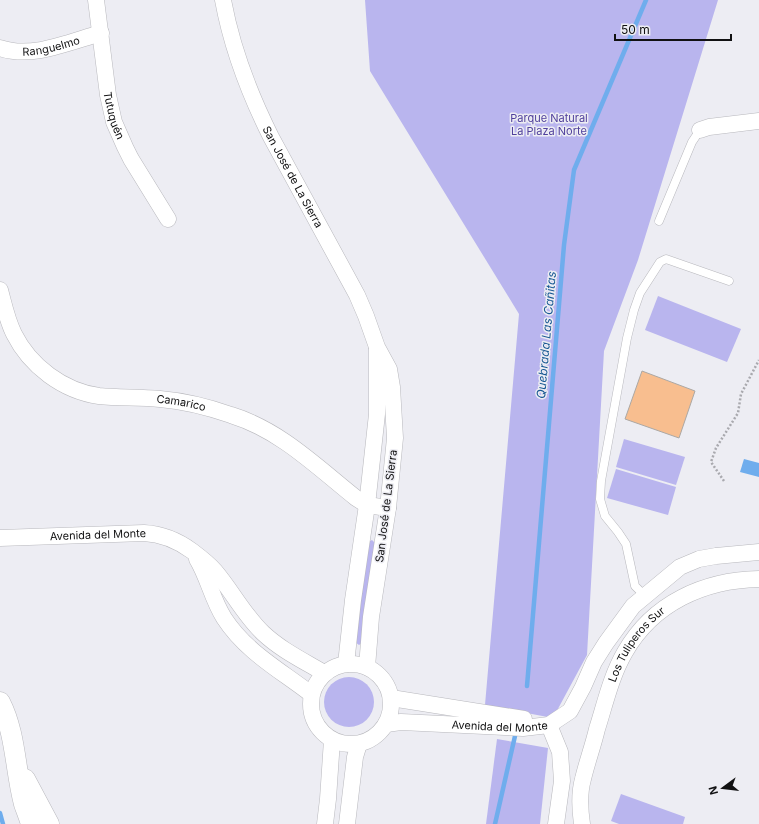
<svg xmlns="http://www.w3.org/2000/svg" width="759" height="824" font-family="Inter,sans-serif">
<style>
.green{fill:#b9b5ee}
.water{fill:#6faded}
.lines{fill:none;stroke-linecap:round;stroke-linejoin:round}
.stream{stroke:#6faded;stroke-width:4.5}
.building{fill:#f8be8f;stroke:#aca8a4}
.service-casing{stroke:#b8b8bd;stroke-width:9}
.minor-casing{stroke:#b8b8bd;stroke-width:17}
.tertiary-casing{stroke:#b8b8bd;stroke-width:21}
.path{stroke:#a9a9ae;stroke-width:2.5;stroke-dasharray:2 2;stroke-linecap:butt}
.service{stroke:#fff;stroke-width:8}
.minor{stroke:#fff;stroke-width:16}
.tertiary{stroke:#fff;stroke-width:20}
.labels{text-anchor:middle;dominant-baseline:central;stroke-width:3;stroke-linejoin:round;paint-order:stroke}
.street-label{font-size:11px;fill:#111112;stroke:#ededf3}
.park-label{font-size:11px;fill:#50409c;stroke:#ededf3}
.water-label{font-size:12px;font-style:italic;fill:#185893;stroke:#ededf3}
</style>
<rect width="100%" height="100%" fill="#ededf3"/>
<g class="green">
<path d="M365,0H718L638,260L604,351L587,655L553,718L485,705L519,314L370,71Z"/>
<path d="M658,296L741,329L727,362L645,330Z"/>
<path d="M624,439L685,457L676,485L616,467Z"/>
<path d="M616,469L676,487L668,515L607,498Z"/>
<path d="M372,540L375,543L362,643L359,645L355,642L368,542Z"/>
<circle cx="349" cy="702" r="25"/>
<path d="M497,739L548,748L540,824H486Z"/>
<path d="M621,794L685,817L683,824H619L611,821Z"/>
</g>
<path class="water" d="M744,459L759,463V477L740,472Z"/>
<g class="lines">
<g class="stream">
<path d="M527,686L564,245L574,170L646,0"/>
<path d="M0,813L3,824"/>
<path d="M495,824L515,736"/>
</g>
</g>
<path class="building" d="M642,371L695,391L679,438L625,419Z"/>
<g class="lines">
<defs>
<g id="service">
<path d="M659,221L692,142L700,130"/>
<path d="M645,596L635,586L626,544L618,532L605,516L600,499L601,481L627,338L634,310L640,293L660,262L666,259L729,281"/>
</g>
<g id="minor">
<path id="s1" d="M96,0L108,95L114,122L125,147L131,159L168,219"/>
<path id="s2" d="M223,0C232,49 249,93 271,137L357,295L366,316L377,347L389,369L392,387L395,438L388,508L371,617L367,667"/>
<path id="s3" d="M0,48C32,59 69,42 101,33"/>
<path d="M700,130L709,127L759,121"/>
<path id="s4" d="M0,290C4,305 7,320 14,334C30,366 63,391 99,396C119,398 140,397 160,399C184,401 208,407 231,415C280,430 317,467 356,498L367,505L388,508"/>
<path id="s5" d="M0,538L144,533C163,534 177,540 192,551C200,557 208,563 215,571C232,591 244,615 263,633C281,650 304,661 324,673"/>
<path d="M197,559C208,577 212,599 224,618C246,652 280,670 311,694"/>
<circle cx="351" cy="704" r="40"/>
<path d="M346,664L353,600L367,505L377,414V349"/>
<path d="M391,698L524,719"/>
<path id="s6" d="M386,724L401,722L523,728L549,725L570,711L583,687L594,662L606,643L633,606L680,567L699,559L716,556L759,552"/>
<path d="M549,725L560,752L562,781L556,824"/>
<path d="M325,824L328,799L332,740"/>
<path d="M347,824L355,757L359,744"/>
<path id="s7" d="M582,824C580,810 579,793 583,779C587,762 593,746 597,729C605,704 611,676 625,652C653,603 704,580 759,579"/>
</g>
<g id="tertiary">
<path d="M0,702C16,733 15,770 24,804C26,810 29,817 31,824"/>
<path d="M25,779L49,824"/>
</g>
</defs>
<use href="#service" class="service-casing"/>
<use href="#minor" class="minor-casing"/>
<use href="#tertiary" class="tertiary-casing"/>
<path class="path" d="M724,481L711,462L716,448L738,413L741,394L759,360"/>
<use href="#service" class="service"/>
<use href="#minor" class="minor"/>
<use href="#tertiary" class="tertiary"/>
</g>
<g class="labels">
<g class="street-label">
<text stroke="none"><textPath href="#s3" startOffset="52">Ranguelmo</textPath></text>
<text stroke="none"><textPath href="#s1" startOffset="117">Tutuquén</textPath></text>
<text stroke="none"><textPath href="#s2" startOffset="191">San José de La Sierra</textPath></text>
<text stroke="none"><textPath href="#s4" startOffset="238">Camarico</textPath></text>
<text transform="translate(386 506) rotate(-83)">San José de La Sierra</text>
<text stroke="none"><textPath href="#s5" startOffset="98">Avenida del Monte</textPath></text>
<text stroke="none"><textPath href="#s7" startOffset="192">Los Tuliperos Sur</textPath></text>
<text stroke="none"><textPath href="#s6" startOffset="114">Avenida del Monte</textPath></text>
</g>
<g class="park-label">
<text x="549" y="118">Parque Natural<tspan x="549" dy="13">La Plaza Norte</tspan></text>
</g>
<g class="water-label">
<text transform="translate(546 335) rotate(-85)">Quebrada Las Cañitas</text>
</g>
</g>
<g transform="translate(723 788) rotate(255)" stroke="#ededf3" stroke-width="3" paint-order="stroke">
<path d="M0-3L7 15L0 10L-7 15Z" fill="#111112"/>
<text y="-6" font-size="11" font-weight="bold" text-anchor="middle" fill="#111112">N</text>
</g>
<path d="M615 34v6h116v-6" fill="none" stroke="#111112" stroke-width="2"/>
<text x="621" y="34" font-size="12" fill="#111112" stroke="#ededf3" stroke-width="3" paint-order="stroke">50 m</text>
</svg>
